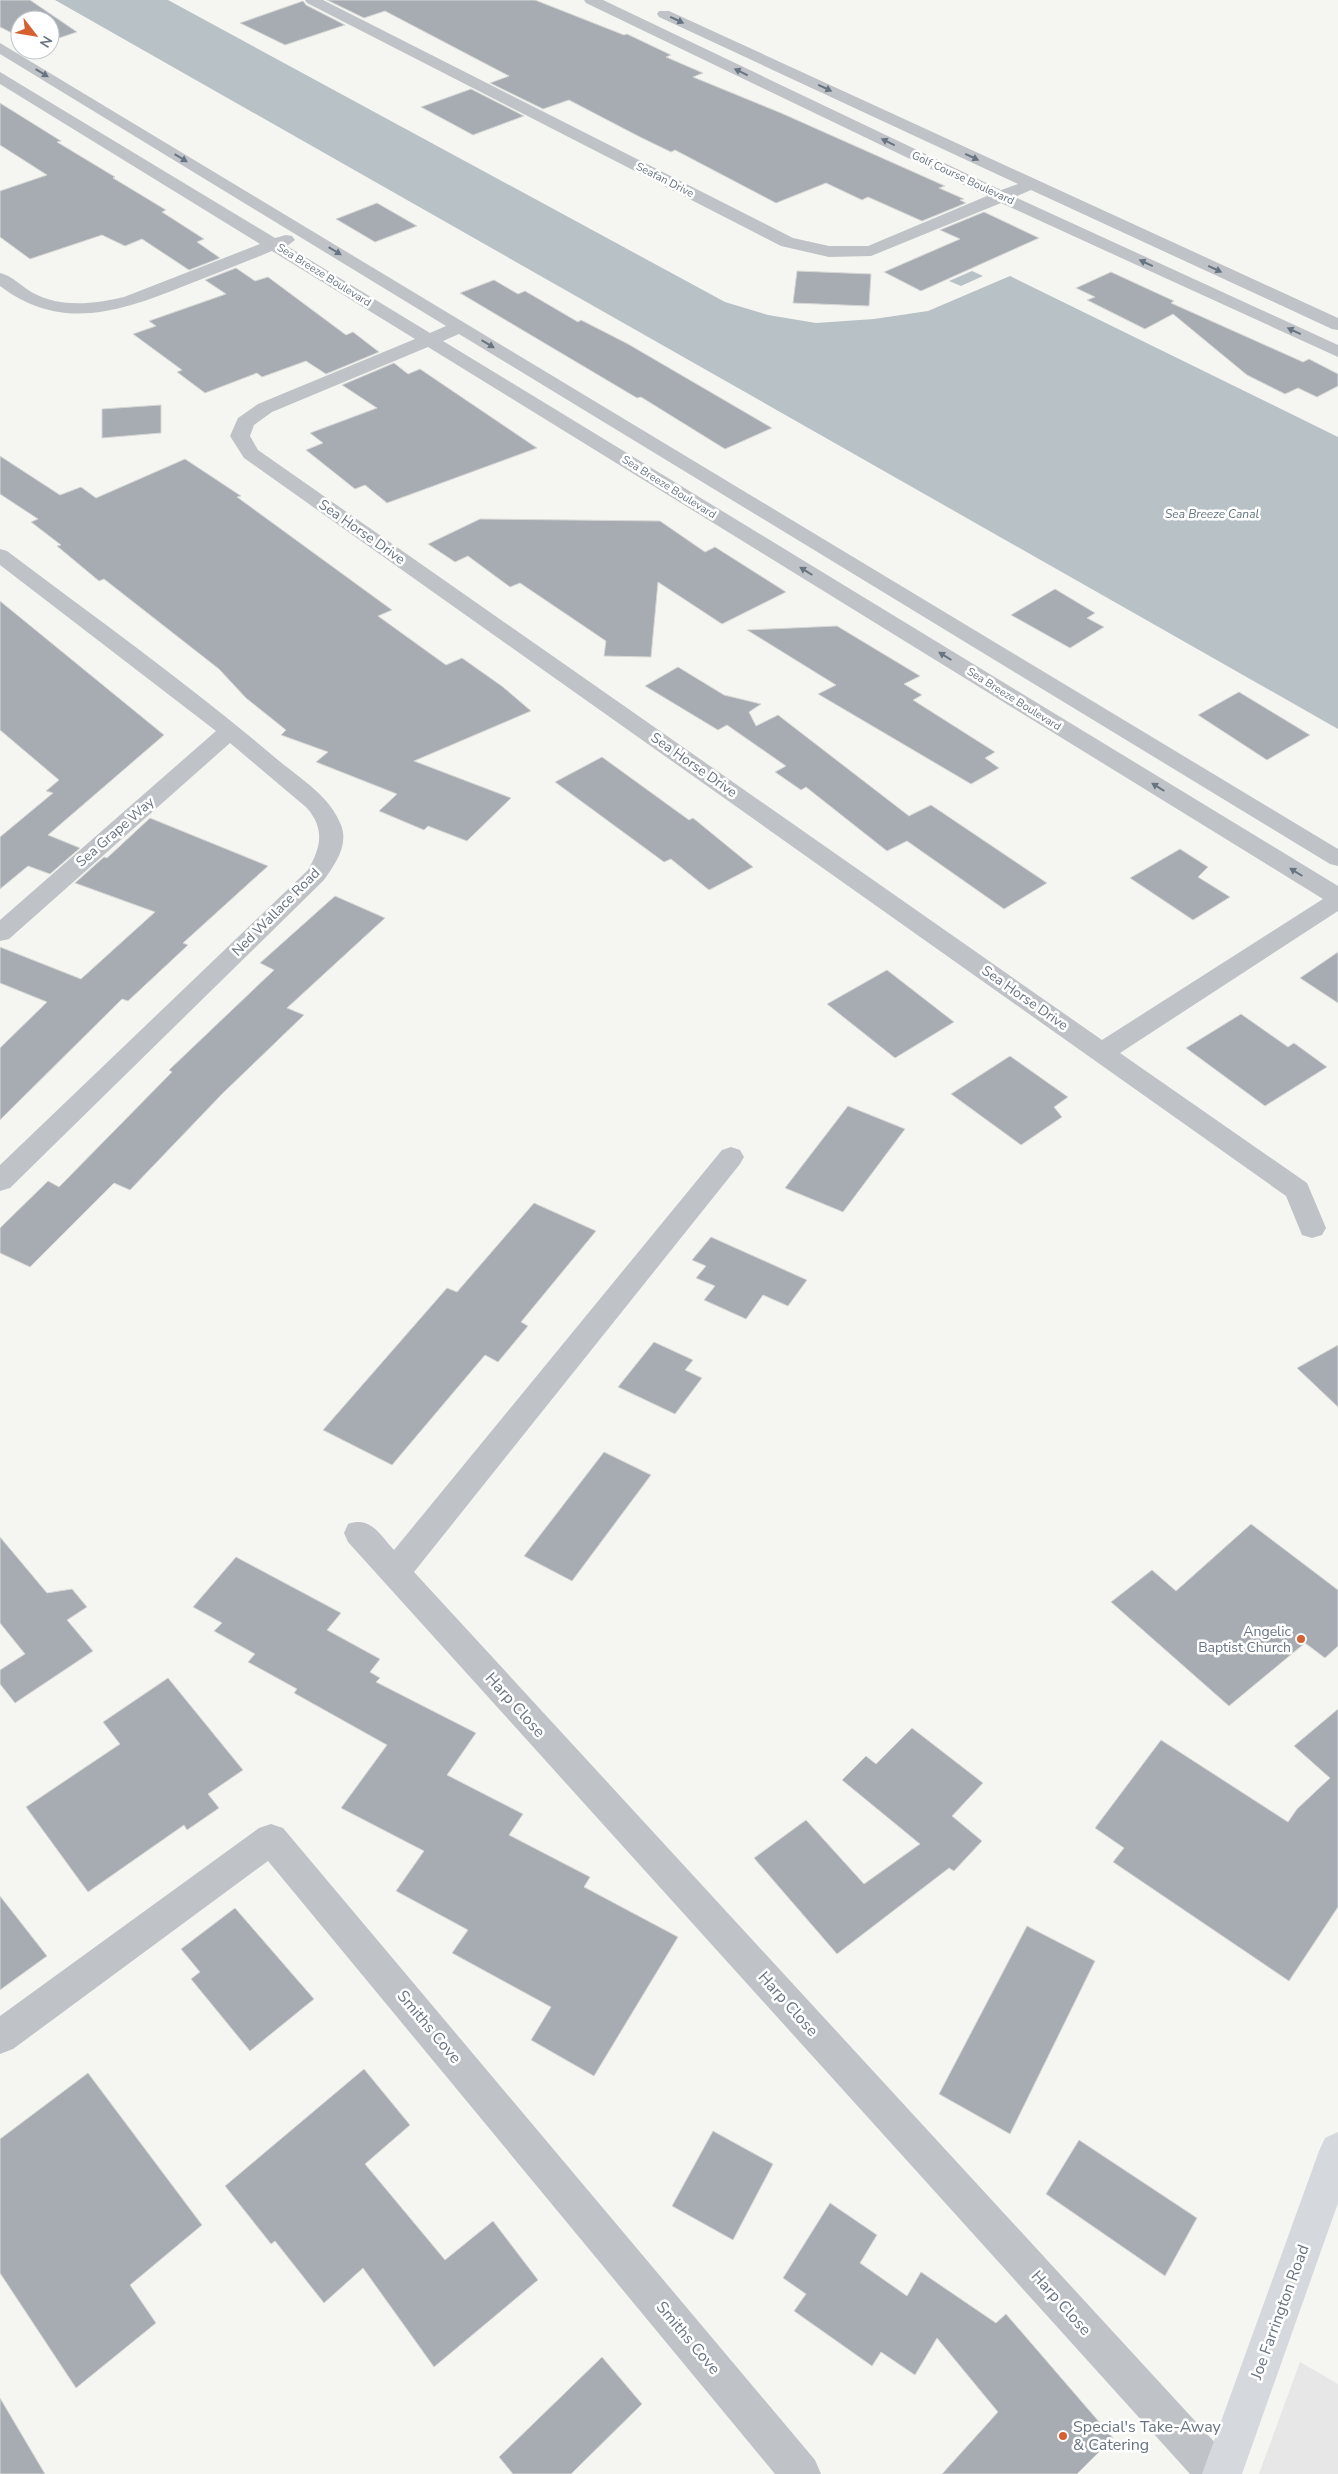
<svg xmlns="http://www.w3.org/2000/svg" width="1338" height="2474" font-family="'Nunito Sans',sans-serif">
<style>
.built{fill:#e6e7e6}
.water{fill:#b8c1c6}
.building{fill:#a6acb2;stroke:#d7d7d5}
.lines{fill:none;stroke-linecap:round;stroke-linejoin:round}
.street{fill:#bfc2c6;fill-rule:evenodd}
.secondary{fill:#d5d8dc;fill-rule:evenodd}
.oneway{fill:#677481}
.poi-dot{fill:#d56133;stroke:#fff;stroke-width:2}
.labels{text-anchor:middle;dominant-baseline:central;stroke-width:5;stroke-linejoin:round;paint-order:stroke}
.far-street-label{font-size:11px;fill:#677481;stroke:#fff}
.far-water-label{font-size:12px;font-style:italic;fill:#63757e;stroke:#fff}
.street-label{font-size:14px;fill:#677481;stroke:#fff}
.poi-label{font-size:14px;fill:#677481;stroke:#fff;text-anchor:end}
.near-street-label{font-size:16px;fill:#677481;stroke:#fff}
.near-poi-label{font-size:16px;fill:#677481;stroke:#fff;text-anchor:start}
</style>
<rect width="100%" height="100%" fill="#f5f6f2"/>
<path class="built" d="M1300,2362L1338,2384V2474H1259Z"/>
<g class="water">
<path d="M55,0H168L725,302L768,315L816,323L874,319L928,311L1010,276L1338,437V729Z"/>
<path d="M972,271L983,276L961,286L949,281Z"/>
</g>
<g class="building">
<path d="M0,0H30L77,32L50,41V20H20V37L0,27Z"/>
<path d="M327,0H535L624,35L627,34L671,55L666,57L703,73L693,77L781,113L945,186L939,188L964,199L960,200L966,203L922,221L868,197L862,200L826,183L776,203L675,150L671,152L640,137L569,100L543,109L490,83L509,76L385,11L364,18Z"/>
<path d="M303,1L306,5L345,25L285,45L240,23Z"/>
<path d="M471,89L524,116L473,135L421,107Z"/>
<path d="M0,103L61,141L57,142L115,177L113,178L166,210L162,212L204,239L197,242L220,258L189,270L142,239L125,246L102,235L30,259L0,237V191L47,175L0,145Z"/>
<path d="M377,203L417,226L375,242L336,219Z"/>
<path d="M984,212L1039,238L921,291L884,272L960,239L940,230Z"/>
<path d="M236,268L255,281L268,277L346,335L353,332L379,352L326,374L306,361L262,377L257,373L205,393L177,372L182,370L133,334L156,326L149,321L226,294L205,280Z"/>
<path d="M797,271L871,274L869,306L793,303Z"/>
<path d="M1111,272L1174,301L1171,303L1303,362L1309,359L1338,374V386L1317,397L1298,388L1285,394L1247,375L1173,314L1145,329L1087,300L1095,297L1076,288Z"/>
<path d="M494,280L518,294L525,291L578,322L581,320L628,344L772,428L725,449L641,397L637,398L460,293Z"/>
<path d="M394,363L408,374L420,369L537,448L387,503L365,485L355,489L306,450L323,443L310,433L377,408L342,385Z"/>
<path d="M161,405V433L102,438V409Z"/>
<path d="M0,456L60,495L81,487L96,498L185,459L241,496L237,497L392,610L378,616L446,665L462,658L503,687L531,711L414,761L511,798L467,841L428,826L424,830L379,811L397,794L316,762L328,752L281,735L286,730L246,698L219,669L104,579L99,581L57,546L61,545L31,522L38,519L0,494Z"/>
<path d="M480,519L660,521L705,552L715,547L786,592L722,624L658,582L651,657L604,656L606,641L520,583L510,587L468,556L455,562L428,544Z"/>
<path d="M1055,589L1095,613L1087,618L1104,627L1070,648L1011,615Z"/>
<path d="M0,601L164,735L48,835L80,848L50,874L28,866L0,889V837L53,793L46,791L59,780L0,730Z"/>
<path d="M837,626L920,676L904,684L922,695L913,700L995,752L985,758L999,768L971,784L818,694L836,685L747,630Z"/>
<path d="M678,667L724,695L761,704L749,712L756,726L778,715L909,816L931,805L1047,883L1004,909L907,841L887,851L806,787L801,790L775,772L786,766L727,725L718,730L645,686Z"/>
<path d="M1239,692L1310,735L1267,760L1198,715Z"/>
<path d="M602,757L689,820L693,818L753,867L709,890L671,859L664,862L555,782Z"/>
<path d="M150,818L268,866L183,943L188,945L128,1001L122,999L0,1120V1048L47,1002L0,983V947L81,979L155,912L75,883L104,857L107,858Z"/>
<path d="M1180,849L1208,867L1198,877L1230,897L1193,920L1130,878Z"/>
<path d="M335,896L385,918L287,1008L304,1015L222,1094L130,1190L114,1183L30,1267L0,1253V1228L48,1181L59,1187L172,1072L169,1070L274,970L260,963Z"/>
<path d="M1338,952V1003L1300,978Z"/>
<path d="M887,970L954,1022L895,1058L827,1004Z"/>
<path d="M1241,1014L1288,1047L1294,1043L1327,1067L1265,1106L1186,1048Z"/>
<path d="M1010,1056L1068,1097L1054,1107L1062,1117L1021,1145L951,1094Z"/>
<path d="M848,1106L905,1129L843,1212L785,1188Z"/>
<path d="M534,1203L596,1231L521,1322L528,1326L498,1362L485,1355L392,1465L323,1430L447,1288L457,1292Z"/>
<path d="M711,1237L807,1280L788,1306L763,1295L746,1319L704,1300L715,1286L696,1278L706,1266L692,1260Z"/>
<path d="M654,1342L693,1360L685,1370L702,1378L675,1414L618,1387Z"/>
<path d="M1338,1345V1407L1297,1368Z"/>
<path d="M604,1452L651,1475L572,1581L524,1556Z"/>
<path d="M1251,1524L1338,1590V1646L1325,1658L1305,1643L1229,1706L1111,1602L1152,1570L1176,1591Z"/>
<path d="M0,1537L47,1593L72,1589L87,1607L67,1620L93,1651L15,1703L0,1684V1670L25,1654L0,1623Z"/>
<path d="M236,1557L341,1613L327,1630L380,1659L370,1672L380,1678L376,1682L476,1733L447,1775L523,1814L509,1835L590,1877L584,1887L678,1937L594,2076L531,2040L551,2007L452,1953L468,1930L396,1891L424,1851L341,1808L387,1745L294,1693L297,1689L248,1662L255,1654L214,1631L222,1623L193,1607Z"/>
<path d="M168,1678L243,1770L208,1794L219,1808L187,1830L184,1825L88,1892L26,1807L120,1744L103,1722Z"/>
<path d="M1338,1709V1907L1289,1981L1113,1862L1124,1848L1095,1828L1161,1740L1288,1822L1297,1809L1330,1778L1294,1746Z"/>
<path d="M912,1728L983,1783L952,1816L982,1841L954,1871L949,1868L837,1954L754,1858L806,1820L864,1884L920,1844L842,1780L866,1756L876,1764Z"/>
<path d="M0,1896L47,1956L0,1990Z"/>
<path d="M235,1908L314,1999L250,2051L191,1979L200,1972L181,1949Z"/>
<path d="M1027,1926L1095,1961L1010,2134L939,2094Z"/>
<path d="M364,2069L410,2125L365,2164L445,2260L493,2221L538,2280L434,2367L363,2268L324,2303L275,2241L271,2244L225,2186Z"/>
<path d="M88,2073L202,2225L130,2285L156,2323L76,2388L0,2273V2139Z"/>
<path d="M713,2131L773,2164L733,2240L672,2206Z"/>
<path d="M1079,2140L1197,2218L1165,2276L1046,2194Z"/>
<path d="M830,2203L877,2235L860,2263L907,2296L921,2272L996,2323L1006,2314L1113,2438L1077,2474H942L998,2412L937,2338L915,2375L881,2352L872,2366L794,2311L806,2294L783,2278Z"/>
<path d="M602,2357L642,2404L571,2474H513L499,2457Z"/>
<path d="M0,2398L45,2474H0Z"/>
</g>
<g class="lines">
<g class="street">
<path d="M305,0H323L793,238L829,246H868L987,196L586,3L584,0H603L1001,190L1018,184L659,17L657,14L659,11H669L1338,318V330L1332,329L1031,190L1015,197L1338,345V357L1001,203L871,256L829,257L781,246L307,3Z"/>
<path d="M0,43L1338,849V866L1330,864L459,334L443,341L1338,886V911L1120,1053L1307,1183L1326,1228L1322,1235L1312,1238L1302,1235L1286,1196L244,458L230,436L238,418L258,404L415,339L272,251C243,263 213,275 184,286C119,312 61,332 0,286V273C13,276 22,287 33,293C61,308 94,304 124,297L260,244L0,84V72L275,238L286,235L292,236L295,240L287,246L430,333L446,326L0,54ZM428,347L1323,899L1102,1040L258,450L250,436L254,425L272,412Z"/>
<path d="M0,549L7,551C96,618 187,683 272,755C296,776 329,794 341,825C349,845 335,864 324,880L10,1188L0,1191V1165L308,870C321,847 325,829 307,808L230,743L9,939L0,941V920L216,731L0,565Z"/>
<path d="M731,1147L740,1150L744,1157L740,1164L414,1572L1231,2460L1237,2474H1190L348,1542L344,1533L348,1524C371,1516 380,1535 394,1550L722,1150Z"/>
<path d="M271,1824L283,1828L815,2460L821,2474H775L268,1861L13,2049L0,2054V2016L259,1828Z"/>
</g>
<path class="secondary" d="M1338,2132V2203L1242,2474H1202L1319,2151L1325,2138Z"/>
</g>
<defs><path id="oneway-solid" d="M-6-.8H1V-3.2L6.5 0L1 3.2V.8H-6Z" transform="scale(1.25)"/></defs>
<g class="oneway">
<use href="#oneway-solid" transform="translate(677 20) rotate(25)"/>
<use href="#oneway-solid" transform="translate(741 72) rotate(-154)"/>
<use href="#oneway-solid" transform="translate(42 73) rotate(31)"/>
<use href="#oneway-solid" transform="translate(825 88) rotate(25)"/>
<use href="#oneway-solid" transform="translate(888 142) rotate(-154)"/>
<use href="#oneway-solid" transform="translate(972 157) rotate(25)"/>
<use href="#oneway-solid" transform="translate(181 158) rotate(31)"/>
<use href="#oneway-solid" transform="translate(335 251) rotate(31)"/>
<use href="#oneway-solid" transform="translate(1146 263) rotate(-155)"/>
<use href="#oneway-solid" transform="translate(1215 269) rotate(25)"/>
<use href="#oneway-solid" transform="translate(1294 331) rotate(-155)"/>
<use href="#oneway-solid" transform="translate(488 344) rotate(31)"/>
<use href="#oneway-solid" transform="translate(806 571) rotate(-148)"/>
<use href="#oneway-solid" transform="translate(945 656) rotate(-148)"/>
<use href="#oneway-solid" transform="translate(1158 787) rotate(-148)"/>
<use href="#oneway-solid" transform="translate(1296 872) rotate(-148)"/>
</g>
<g class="poi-dot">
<circle cx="1301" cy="1639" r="5"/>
<circle cx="1063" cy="2436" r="5"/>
</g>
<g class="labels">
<g class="far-street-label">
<text transform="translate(963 178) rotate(25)">Golf Course Boulevard</text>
<text transform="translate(665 180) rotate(27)">Seafan Drive</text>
<text transform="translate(324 275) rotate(32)">Sea Breeze Boulevard</text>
<text transform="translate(669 487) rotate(32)">Sea Breeze Boulevard</text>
<text transform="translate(1014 699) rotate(32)">Sea Breeze Boulevard</text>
</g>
<g class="far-water-label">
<text x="1212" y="514">Sea Breeze Canal</text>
</g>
<g class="street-label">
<text transform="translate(362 532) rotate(35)">Sea Horse Drive</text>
<text transform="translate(694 765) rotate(35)">Sea Horse Drive</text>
<text transform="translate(115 832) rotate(-41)">Sea Grape Way</text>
<text transform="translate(276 912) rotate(-45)">Ned Wallace Road</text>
<text transform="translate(1025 998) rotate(35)">Sea Horse Drive</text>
</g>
<g class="poi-label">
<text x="1291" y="1631">Angelic<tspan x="1291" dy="16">Baptist Church</tspan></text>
</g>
<g class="near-street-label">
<text transform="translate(515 1705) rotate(48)">Harp Close</text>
<text transform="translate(788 2004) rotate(48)">Harp Close</text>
<text transform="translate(429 2027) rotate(50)">Smiths Cove</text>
<text transform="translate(1061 2303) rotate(48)">Harp Close</text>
<text transform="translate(1280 2312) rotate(-70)">Joe Farrington Road</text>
<text transform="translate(688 2338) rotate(50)">Smiths Cove</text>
</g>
<g class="near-poi-label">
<text x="1073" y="2427">Special's Take-Away<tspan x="1073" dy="18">&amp; Catering</tspan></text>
</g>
</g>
<g transform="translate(35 35) rotate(121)"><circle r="24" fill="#ffffff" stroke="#c2c7cd"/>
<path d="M0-4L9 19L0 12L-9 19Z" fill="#d56133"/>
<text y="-8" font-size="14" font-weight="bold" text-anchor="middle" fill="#677481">N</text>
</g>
</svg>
